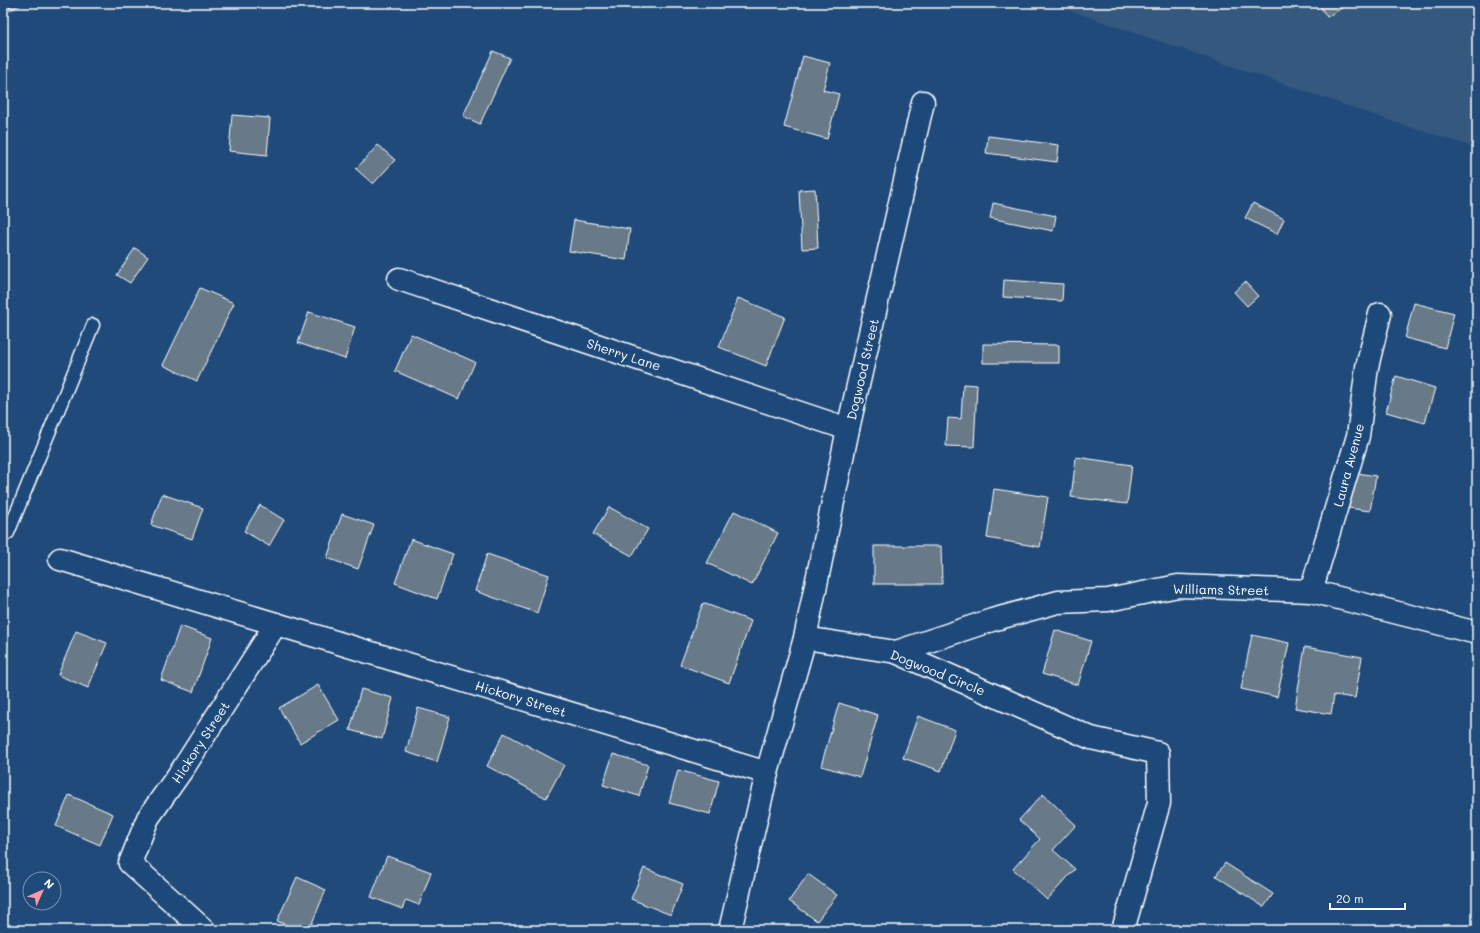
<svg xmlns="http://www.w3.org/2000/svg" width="1480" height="933" font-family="Mali,sans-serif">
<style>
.built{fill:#35587e}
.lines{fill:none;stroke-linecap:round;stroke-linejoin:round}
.stream{stroke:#8eacc5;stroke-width:8}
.building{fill:#687988;stroke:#fff}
.lane-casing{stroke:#fff;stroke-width:15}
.street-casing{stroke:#fff;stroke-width:25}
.lane{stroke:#1f4a7a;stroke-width:12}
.street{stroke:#1f4a7a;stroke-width:22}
.labels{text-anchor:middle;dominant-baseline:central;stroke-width:4;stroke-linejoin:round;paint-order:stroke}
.street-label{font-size:13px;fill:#fff;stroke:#1f4a7a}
</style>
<rect width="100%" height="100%" fill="#1f4a7a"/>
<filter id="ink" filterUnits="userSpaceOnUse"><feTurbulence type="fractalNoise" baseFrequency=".025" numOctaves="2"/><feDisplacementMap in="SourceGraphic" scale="8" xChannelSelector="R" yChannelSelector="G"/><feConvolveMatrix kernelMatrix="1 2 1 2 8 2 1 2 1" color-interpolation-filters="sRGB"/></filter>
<g filter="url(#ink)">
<path class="built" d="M1048,3H1477V148L1403,125Z"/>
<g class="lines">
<path class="stream" d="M3,10L18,3"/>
</g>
<g class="building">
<path d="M1318,3H1350L1327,17Z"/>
<path d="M493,51L510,58L480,124L463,116Z"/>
<path d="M803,56L830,63L823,90L839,94L827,139L784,127Z"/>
<path d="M232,115L270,118L267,155L229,151Z"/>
<path d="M988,136L1059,145L1057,162L986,153Z"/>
<path d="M378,145L395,160L373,184L356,169Z"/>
<path d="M815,189L818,248L802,249L799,190Z"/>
<path d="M993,203L1056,216L1053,231L990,218Z"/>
<path d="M1253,203L1284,219L1277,234L1245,218Z"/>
<path d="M574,220L630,229L626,260L569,251Z"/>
<path d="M135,248L148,257L130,283L117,275Z"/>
<path d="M1004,280L1063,284L1062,301L1003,297Z"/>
<path d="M1245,282L1258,296L1247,306L1234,292Z"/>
<path d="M200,288L234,303L197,381L163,365Z"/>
<path d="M738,298L785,317L766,366L719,347Z"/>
<path d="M1414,303L1454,313L1445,348L1405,338Z"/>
<path d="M309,312L355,327L345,359L298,343Z"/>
<path d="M411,334L475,362L459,399L395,371Z"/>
<path d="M983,344L1059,345V363H983Z"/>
<path d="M1396,376L1435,388L1425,423L1386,412Z"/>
<path d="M963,384L977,385L974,447L946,446L948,418L961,419Z"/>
<path d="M1076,457L1132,465L1127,504L1071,497Z"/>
<path d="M1339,470L1376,476L1370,511L1334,506Z"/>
<path d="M994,489L1048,497L1040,547L987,538Z"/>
<path d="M162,494L203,508L192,539L151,525Z"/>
<path d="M260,505L284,520L269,546L244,531Z"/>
<path d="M609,507L648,529L632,556L593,534Z"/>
<path d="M734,511L778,533L752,585L707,563Z"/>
<path d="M342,514L374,525L358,569L327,558Z"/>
<path d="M411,539L453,554L437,599L395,583Z"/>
<path d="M874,546H941L942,584H874Z"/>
<path d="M487,554L549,575L537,613L475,591Z"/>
<path d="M703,603L751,621L729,683L680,665Z"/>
<path d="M180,626L212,638L193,692L161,680Z"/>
<path d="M1055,630L1091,641L1078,685L1042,674Z"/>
<path d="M76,631L107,643L88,688L58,675Z"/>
<path d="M1252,635L1289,643L1277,697L1241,689Z"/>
<path d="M1305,647L1362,657L1355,698L1334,695L1331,714L1295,708Z"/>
<path d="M318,685L339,720L300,743L279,708Z"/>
<path d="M361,689L393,698L382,739L350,730Z"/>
<path d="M839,703L878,715L860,777L821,766Z"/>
<path d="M418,708L450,717L437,762L406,752Z"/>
<path d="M918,716L955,730L941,771L903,758Z"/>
<path d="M504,733L564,765L546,798L487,766Z"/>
<path d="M613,754L648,765L639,796L603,785Z"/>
<path d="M678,770L719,781L710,814L669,803Z"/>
<path d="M1043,794L1076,825L1053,850L1075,869L1047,900L1013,869L1040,839L1019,820Z"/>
<path d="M69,795L113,814L100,845L56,826Z"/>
<path d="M387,856L431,872L419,905L406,900L402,909L371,897Z"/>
<path d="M1225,863L1273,894L1264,907L1216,876Z"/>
<path d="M644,868L683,884L671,915L631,899Z"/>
<path d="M808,874L837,895L817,921L789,901Z"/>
<path d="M297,877L326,890L309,930H298L277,921Z"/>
</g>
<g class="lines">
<defs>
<path id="lane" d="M3,535L8,533L93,325"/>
<g id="street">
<path d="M399,279L848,429"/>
<path d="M60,559L276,624"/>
<path d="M1311,591L1358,436L1367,367L1380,314"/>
<path d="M805,638L896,652L1091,738L1158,753L1159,803L1123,930"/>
<path d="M896,652L992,620L1058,602L1108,600L1178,586L1311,591L1477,633"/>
<path d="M204,930L130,863L148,818L184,767L276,624L767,773"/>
<path d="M730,930L767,773L805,638L848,429L923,102"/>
</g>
</defs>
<use href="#lane" class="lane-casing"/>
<use href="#street" class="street-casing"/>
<use href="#lane" class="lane"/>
<use href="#street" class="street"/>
</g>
</g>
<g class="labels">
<g class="street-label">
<text transform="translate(624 354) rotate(18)">Sherry Lane</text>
<text transform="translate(862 369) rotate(-77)">Dogwood Street</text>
<text transform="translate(1348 465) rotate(-75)">Laura Avenue</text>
<text transform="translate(1221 589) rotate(1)">Williams Street</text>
<text transform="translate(938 672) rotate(22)">Dogwood Circle</text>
<text transform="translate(521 698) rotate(17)">Hickory Street</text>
<text transform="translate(200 742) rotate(-57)">Hickory Street</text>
</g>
</g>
<rect width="1480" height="933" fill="none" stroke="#1f4a7a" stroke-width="16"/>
<rect x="8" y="8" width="1464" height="917" fill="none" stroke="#fff" stroke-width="1.5" filter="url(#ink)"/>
<g transform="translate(42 891) rotate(45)"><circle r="19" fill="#1f4a7a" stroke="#7992af"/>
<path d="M0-3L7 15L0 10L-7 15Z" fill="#ff9aa2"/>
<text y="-6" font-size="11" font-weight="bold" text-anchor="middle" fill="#ffffff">N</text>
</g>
<path d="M1330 903v6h75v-6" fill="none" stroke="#ffffff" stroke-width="2"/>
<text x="1336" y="903" font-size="12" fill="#ffffff" stroke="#1f4a7a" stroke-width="3" paint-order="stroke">20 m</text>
</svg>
